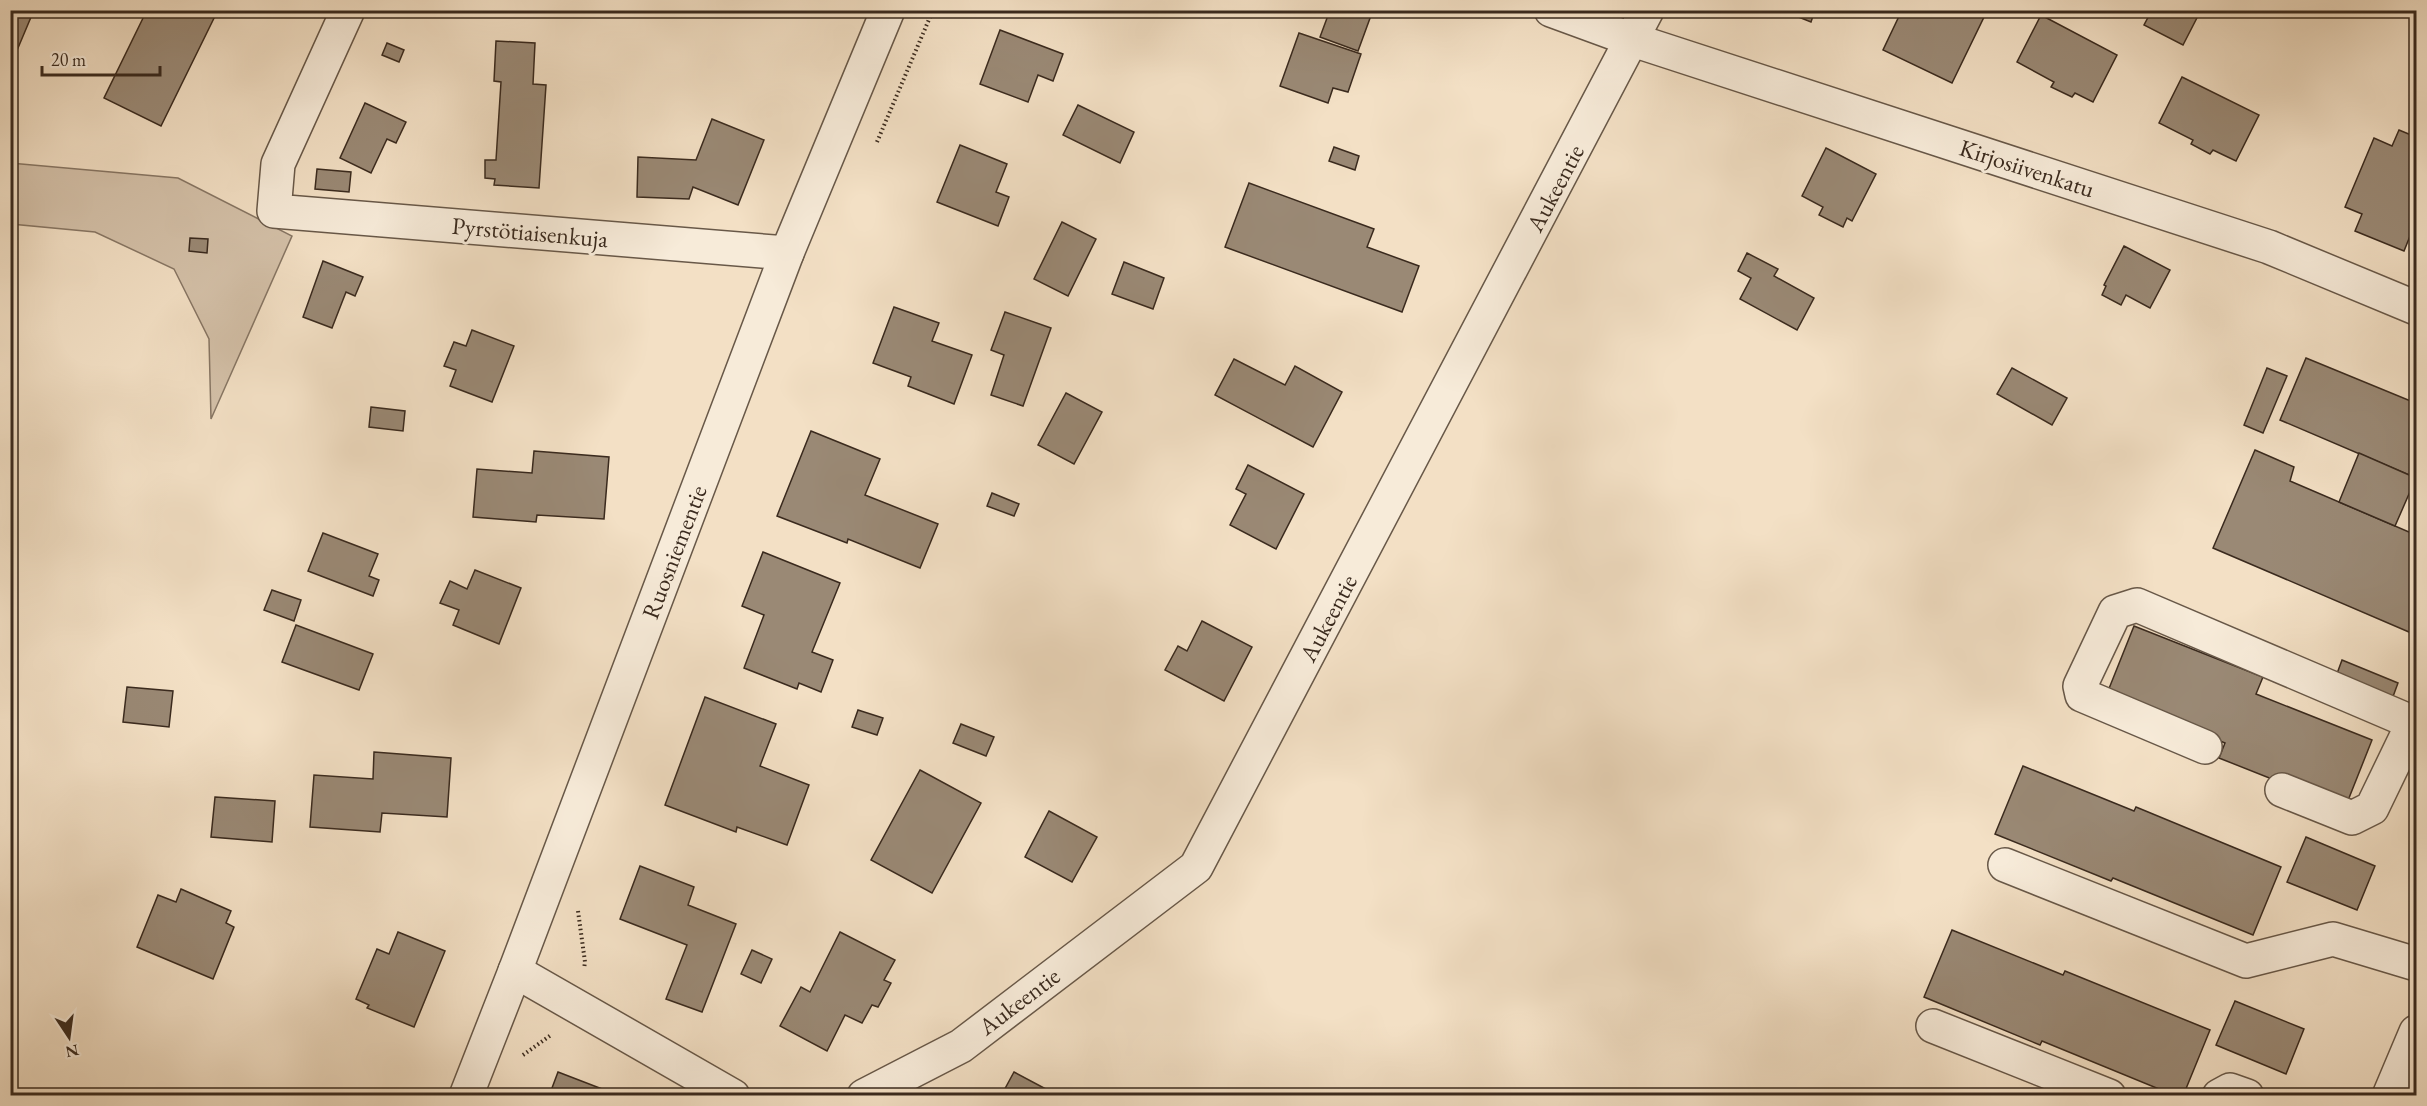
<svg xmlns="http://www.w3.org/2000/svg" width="2427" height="1106" font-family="'EB Garamond',serif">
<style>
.green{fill:#d4c1a9;stroke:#877664;stroke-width:1.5}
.building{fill:#9a8975;stroke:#3a2a1e;stroke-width:1.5}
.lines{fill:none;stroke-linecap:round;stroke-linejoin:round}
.minor-casing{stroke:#685848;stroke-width:36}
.path{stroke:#3a2a1e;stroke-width:4;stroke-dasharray:1.5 3;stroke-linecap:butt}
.minor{stroke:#f7ebd9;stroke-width:33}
.labels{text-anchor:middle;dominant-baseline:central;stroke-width:6;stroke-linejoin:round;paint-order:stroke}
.street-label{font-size:24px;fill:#3a2a1e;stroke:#f7ebd9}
</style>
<rect width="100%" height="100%" fill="#f3e0c5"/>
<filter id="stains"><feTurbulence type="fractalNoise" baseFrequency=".00333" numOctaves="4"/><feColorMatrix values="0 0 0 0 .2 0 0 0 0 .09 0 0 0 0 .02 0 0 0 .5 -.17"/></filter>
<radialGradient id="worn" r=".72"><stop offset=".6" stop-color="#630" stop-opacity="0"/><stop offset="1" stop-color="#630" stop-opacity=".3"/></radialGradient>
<path class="green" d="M10,163L178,178L292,236L211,419L209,339L174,269L95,232L11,224Z"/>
<g class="building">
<path d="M10,10H34L10,67Z"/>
<path d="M147,10H218L161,126L104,98Z"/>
<path d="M1330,10H1373L1358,51L1320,37Z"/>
<path d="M1781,10H1815L1811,22Z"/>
<path d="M1902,10H1974L1985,15L1952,83L1883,50Z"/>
<path d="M2152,10H2201L2183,45L2144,25Z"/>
<path d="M2041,15L2117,55L2093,102L2075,93L2072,97L2051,87L2054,82L2017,62Z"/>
<path d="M1000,30L1063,54L1053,81L1038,75L1028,102L980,84Z"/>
<path d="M1299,33L1361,54L1348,92L1333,88L1328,103L1280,86Z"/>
<path d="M496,41L535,43L533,84L546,85L539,188L494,185L495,179L485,178V160H496L501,82L494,81Z"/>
<path d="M387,43L404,50L399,62L382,55Z"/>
<path d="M2182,77L2259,115L2236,161L2213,150L2210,154L2191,144L2193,140L2159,123Z"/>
<path d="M365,103L406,122L396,143L387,139L371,173L340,158Z"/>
<path d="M1078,105L1134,132L1120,163L1063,135Z"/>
<path d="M712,119L764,140L738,205L693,187L689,199L637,197L638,157L696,160Z"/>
<path d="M2399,130L2416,137V221L2404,251L2355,231L2362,214L2345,207L2374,138L2392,146Z"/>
<path d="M960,145L1007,164L996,192L1009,197L998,226L937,202Z"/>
<path d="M1334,147L1359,156L1355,170L1329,161Z"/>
<path d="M1826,148L1876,174L1852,221L1847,218L1843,227L1819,215L1823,207L1802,196Z"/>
<path d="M317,169L351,172L349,192L315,189Z"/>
<path d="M1249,183L1374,229L1367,247L1419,266L1402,312L1225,247Z"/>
<path d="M1062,222L1096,239L1068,296L1034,279Z"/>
<path d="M190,238L208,239L207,253L189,251Z"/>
<path d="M2124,246L2170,270L2150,308L2126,295L2121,305L2102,295L2106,286L2104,285Z"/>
<path d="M1747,253L1778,269L1774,276L1814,298L1797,330L1740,299L1751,278L1738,271Z"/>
<path d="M323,261L363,277L355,296L346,292L332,328L303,317Z"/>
<path d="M1124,262L1164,278L1153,309L1112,294Z"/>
<path d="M894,307L939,323L932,341L972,355L954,404L908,386L911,377L873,363Z"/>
<path d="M1005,312L1051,328L1023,406L991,395L1004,355L991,350Z"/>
<path d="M472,330L514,346L492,402L450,386L456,370L444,366L454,342L466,346Z"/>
<path d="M2306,358L2413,402L2416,394V478L2280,420Z"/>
<path d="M1234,359L1285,385L1295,366L1342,392L1313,447L1215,395Z"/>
<path d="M2012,368L2067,398L2052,425L1997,394Z"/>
<path d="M2267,368L2287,376L2263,433L2244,425Z"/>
<path d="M1066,393L1102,412L1074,464L1038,445Z"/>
<path d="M371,407L405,411L403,431L369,427Z"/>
<path d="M811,431L880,459L865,495L938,524L920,568L848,539L847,543L777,516Z"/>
<path d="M2255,450L2294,467L2290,481L2416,535V635L2213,548Z"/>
<path d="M534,451L609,457L604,519L537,515L536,522L473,517L477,469L532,473Z"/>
<path d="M2359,453L2416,478L2395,526L2339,502Z"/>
<path d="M1248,465L1304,494L1276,549L1230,525L1246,494L1236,489Z"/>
<path d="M992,493L1019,504L1014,516L987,506Z"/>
<path d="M323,533L378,554L369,576L379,580L373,596L308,571Z"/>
<path d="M763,552L840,583L812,652L833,660L821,692L799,683L797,689L744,668L764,615L742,606Z"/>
<path d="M475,570L521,588L499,644L453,625L459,610L440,603L450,581L467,589Z"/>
<path d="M272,590L301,600L294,621L264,610Z"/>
<path d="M1202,621L1252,647L1224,701L1165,670L1178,646L1187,651Z"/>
<path d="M296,625L373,654L359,690L282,662Z"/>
<path d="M2134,626L2263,677L2256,694L2372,740L2345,808L2219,758L2225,743L2106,696Z"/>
<path d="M2342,660L2398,683L2391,702L2335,679Z"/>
<path d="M127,687L173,691L169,727L123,722Z"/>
<path d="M705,697L776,724L760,766L809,785L787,845L737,827L736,832L665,805Z"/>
<path d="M858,710L883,718L877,735L852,727Z"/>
<path d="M961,724L994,737L986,756L953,743Z"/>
<path d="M374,752L451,758L447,817L382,813L380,832L310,827L314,775L373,779Z"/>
<path d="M2023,766L2134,811L2136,807L2281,867L2253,935L2113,878L2111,881L1995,834Z"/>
<path d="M920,770L981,803L932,893L871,860Z"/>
<path d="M215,797L275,801L272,842L211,837Z"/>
<path d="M1049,811L1097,837L1072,882L1025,857Z"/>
<path d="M2306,837L2375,866L2357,910L2287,882Z"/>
<path d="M640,866L694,887L688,905L736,924L702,1012L666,999L687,945L620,919Z"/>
<path d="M181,889L231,911L226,923L234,927L213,979L137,947L158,895L176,902Z"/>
<path d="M1952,930L2063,975L2065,971L2210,1030L2183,1096H2176L2042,1041L2040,1045L1924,997Z"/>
<path d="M398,932L445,951L414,1027L367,1008L369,1005L356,999L377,949L389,954Z"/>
<path d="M840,932L895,960L884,980L891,983L878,1007L872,1005L862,1023L845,1015L827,1051L780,1026L801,987L810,992Z"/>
<path d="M752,950L772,959L761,983L741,974Z"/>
<path d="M2235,1001L2304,1029L2286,1074L2216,1045Z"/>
<path d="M558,1072L610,1092L609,1096H549Z"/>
<path d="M1014,1072L1059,1096H1001Z"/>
</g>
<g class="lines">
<defs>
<g id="minor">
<path d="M348,10L278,164L274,211L787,253"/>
<path d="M1551,10L1633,40L2269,247L2416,308"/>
<path d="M2205,747L2082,695L2080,686L2115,612L2137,605L2416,724"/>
<path d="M2282,790L2352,818L2372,808L2413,723"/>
<path d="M2005,865L2246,961L2333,939L2416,964"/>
<path d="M515,971L733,1096"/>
<path d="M1933,1026L2109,1096"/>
<path d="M466,1096L515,971L787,253L888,10"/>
<path d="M864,1096L961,1046L1196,867L1647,10"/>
<path d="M2219,1096L2230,1090L2247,1096"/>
<path d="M2389,1096L2416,1032"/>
</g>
</defs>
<use href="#minor" class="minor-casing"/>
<g class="path">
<path d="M877,142L933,10"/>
<path d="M578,911L585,962L584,969"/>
<path d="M523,1055L551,1035"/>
</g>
<use href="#minor" class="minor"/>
</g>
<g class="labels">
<g class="street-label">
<text transform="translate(2027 168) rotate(18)">Kirjosiivenkatu</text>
<text transform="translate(1555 188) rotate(-62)">Aukeentie</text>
<text transform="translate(530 232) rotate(5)">Pyrstötiaisenkuja</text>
<text transform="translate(674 552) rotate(-69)">Ruosniementie</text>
<text transform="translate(1328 618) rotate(-62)">Aukeentie</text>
<text transform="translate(1019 1001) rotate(-37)">Aukeentie</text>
</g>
</g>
<rect width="2427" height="1106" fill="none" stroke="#f3e0c5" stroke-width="36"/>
<rect x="12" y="12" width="2403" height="1082" fill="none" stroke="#3a2a1e" stroke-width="3"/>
<rect x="18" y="18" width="2391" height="1070" fill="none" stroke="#3a2a1e" stroke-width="1.5"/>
<g transform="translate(69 1037) rotate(167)" stroke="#f7ebd9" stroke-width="4.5" paint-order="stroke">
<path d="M0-4.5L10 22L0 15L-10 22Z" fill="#3a2a1e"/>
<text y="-9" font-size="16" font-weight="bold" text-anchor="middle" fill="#3a2a1e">N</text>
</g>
<path d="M42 66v9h118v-9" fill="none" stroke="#3a2a1e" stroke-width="3"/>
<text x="51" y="66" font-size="18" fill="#3a2a1e" stroke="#f7ebd9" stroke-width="4.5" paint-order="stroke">20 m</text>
<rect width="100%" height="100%" filter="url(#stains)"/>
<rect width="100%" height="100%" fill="url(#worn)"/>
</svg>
